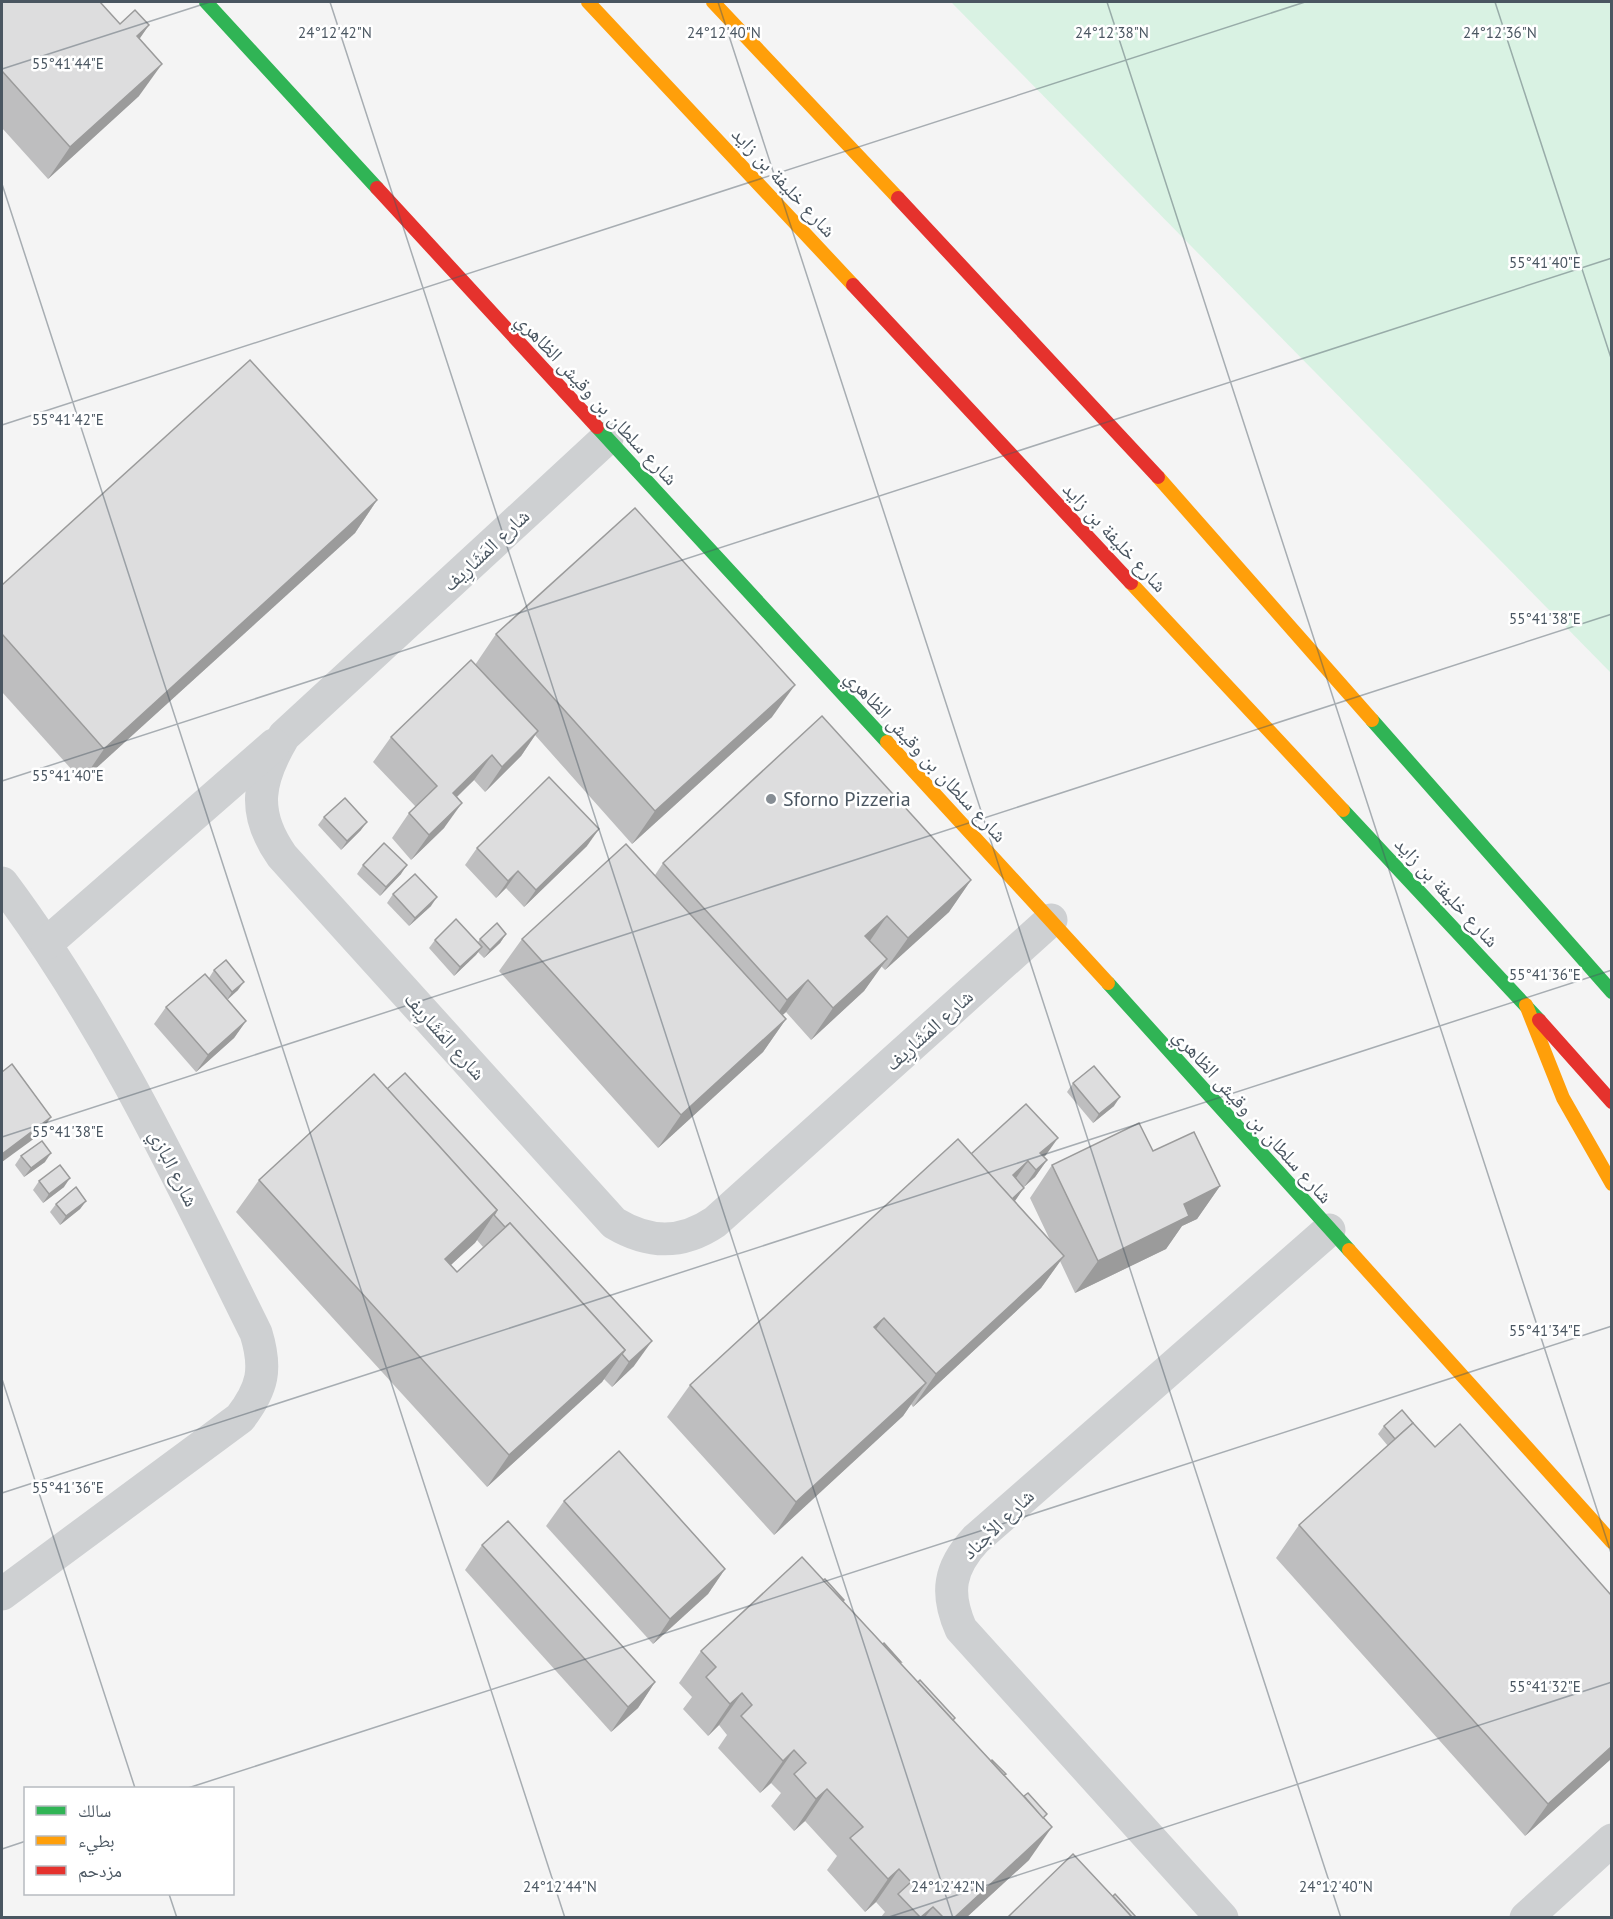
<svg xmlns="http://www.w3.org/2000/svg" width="1613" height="1919" font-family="'PT Sans','Noto Naskh Arabic',sans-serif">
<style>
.green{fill:#d9f2e3}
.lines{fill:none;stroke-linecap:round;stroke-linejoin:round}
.street{stroke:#ced0d2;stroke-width:33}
.fast{stroke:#30b455;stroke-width:14}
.slow{stroke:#ff9f0a;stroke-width:14}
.jam{stroke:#e5322d;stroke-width:14}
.wall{fill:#bebebf;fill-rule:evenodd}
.shaded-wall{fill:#9b9b9b}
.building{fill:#ddddde;stroke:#9b9b9b;stroke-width:1.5}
.ticks{fill:none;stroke:#4a5661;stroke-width:1.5;stroke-opacity:0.45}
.poi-dot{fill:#868d94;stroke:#fff;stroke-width:2}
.labels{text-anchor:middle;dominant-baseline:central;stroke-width:5;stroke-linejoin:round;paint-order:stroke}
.street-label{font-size:20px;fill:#4a5661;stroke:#fff}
.poi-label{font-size:20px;fill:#4a5661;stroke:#fff;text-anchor:start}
.ticks-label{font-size:15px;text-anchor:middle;fill:#4a5661;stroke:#fff;stroke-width:5;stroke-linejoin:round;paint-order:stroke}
</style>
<rect width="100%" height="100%" fill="#f4f4f4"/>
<path class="green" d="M951,2H1611V673Z"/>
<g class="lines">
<g class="street">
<path d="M607,438L284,736C258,780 251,812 282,856L614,1223C649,1244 681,1245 715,1222L1051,920"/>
<path d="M2,883C106,1022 179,1178 256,1333C267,1369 263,1388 240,1418L2,1594"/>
<path d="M47,943L274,745"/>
<path d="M1222,1918L961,1629C945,1593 949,1568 976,1539L1329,1230"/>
<path d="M1526,1918L1612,1840"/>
</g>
<g class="fast">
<path d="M206,2L377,188"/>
<path d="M597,427L887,742"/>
<path d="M1372,720L1612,992"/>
<path d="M1343,810L1539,1020"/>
<path d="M1108,983L1349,1250"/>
</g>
<g class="slow">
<path d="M588,2L853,285"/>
<path d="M713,2L898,198"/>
<path d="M1158,477L1372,720"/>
<path d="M1131,583L1343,810"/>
<path d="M887,742L1108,983"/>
<path d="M1526,1005L1563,1098L1612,1184"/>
<path d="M1349,1250L1612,1542"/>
</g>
<g class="jam">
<path d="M377,188L597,427"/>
<path d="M898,198L1158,477"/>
<path d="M853,285L1131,583"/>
<path d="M1539,1020L1612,1102"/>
</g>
</g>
<g class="wall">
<path d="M2,2L120,24L149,25L139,39V96L48,179L2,128Z"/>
<path d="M377,500L355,533L82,781L2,692V585Z"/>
<path d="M496,634L772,717L632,844L535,735L521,756L485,792L474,780L457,797L444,828L411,860L392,838L409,813L416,807L373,762L391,737L475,665Z"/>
<path d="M324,817L361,830L341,850L318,825Z"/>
<path d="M587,846L524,907L506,888L496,898L465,865L477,848Z"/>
<path d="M663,863L971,880L949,912L885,970L881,966L864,991L811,1040L786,1012L782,1015L786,1019L763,1052L658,1148L499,971L522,939L655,875Z"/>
<path d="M363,865L401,874L380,896L357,874Z"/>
<path d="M393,894L431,906L409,926L387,903Z"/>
<path d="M506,934L500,943L484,958L478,952L454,976L429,948L435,940L478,942L480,939Z"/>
<path d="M214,970L238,990L227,999L246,1021L234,1038L196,1072L154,1024L166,1007L209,978Z"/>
<path d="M374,1074L634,1366L612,1387L604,1379L602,1382L487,1487L236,1212L259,1180ZM477,1240L483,1247L457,1272L451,1265Z"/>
<path d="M1073,1083L1114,1106L1093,1123L1067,1092Z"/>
<path d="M1153,1151L1220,1186L1197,1219L1182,1226L1166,1249L1075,1293L1060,1261L1041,1288L913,1407L911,1404L903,1416L774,1535L667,1417L690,1385L971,1154L1046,1155L1043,1157L1047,1160L1035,1177L1024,1187L1015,1201L1050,1240L1030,1198L1052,1165Z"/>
<path d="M21,1156L45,1162L24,1177L15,1165Z"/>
<path d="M39,1181L64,1187L43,1203L33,1190Z"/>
<path d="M86,1201L80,1209L60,1225L50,1212L56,1204Z"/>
<path d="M1413,1423L1435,1447L1611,1595V1759L1525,1836L1276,1558L1299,1525L1388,1446L1378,1434L1384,1426Z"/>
<path d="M564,1501L725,1569L708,1594L653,1644L546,1526Z"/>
<path d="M482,1545L655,1682L638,1708L611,1732L465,1570Z"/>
<path d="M844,1602L1044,1818L1029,1860L967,1917H881L885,1912L876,1902L865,1912L827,1870L837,1856L805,1821L794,1831L771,1806L781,1793L771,1783L760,1793L718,1748L727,1735L719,1725L708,1736L683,1709L692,1697L679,1683L701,1651Z"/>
</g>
<g class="shaded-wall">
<path d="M149,25L127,57L137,36Z"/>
<path d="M162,64L139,96L48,179L70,147Z"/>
<path d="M377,500L355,533L82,781L104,749Z"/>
<path d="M795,685L772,717L632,844L655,811Z"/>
<path d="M538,731L521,756L485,792L502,767Z"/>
<path d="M492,755L474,780L435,818L453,793Z"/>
<path d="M462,803L444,828L411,860L429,835Z"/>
<path d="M367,822L361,830L341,850L347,841Z"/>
<path d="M599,829L587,846L524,907L536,890Z"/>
<path d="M407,865L401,874L380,896L386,887Z"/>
<path d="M518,871L506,888L496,898L508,881Z"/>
<path d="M971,880L949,912L885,970L908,938Z"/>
<path d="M437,897L431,906L409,926L415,918Z"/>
<path d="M887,916L865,948V936Z"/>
<path d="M506,934L500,943L484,958L490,950Z"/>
<path d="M482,947L476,955L454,976L460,967Z"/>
<path d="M887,959L864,991L811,1040L833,1008Z"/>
<path d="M808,980L786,1012L765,1032L787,1000Z"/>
<path d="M244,982L238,990L226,1001L232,992Z"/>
<path d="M786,1019L763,1052L658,1148L681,1115Z"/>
<path d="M246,1021L234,1038L196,1072L208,1055Z"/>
<path d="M1120,1097L1114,1106L1093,1123L1099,1114Z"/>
<path d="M51,1117L39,1135L2,1162V1154Z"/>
<path d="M1058,1138L1046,1155L1033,1166L1040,1153Z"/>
<path d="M51,1153L45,1162L24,1177L31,1168Z"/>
<path d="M1047,1160L1035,1177L1024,1187L1036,1170Z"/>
<path d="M1028,1161L1016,1178L1013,1175Z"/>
<path d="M70,1178L64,1187L43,1203L49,1194Z"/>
<path d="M1220,1186L1197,1219L1182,1226L1166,1249L1075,1293L1098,1261L1184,1204Z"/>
<path d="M1024,1188L1012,1205L1010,1201Z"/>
<path d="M86,1201L80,1209L60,1225L66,1216Z"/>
<path d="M497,1210L475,1243L422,1291L445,1259Z"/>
<path d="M1064,1256L1041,1288L913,1407L936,1374Z"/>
<path d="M884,1318L861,1350L874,1327Z"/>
<path d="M652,1341L634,1366L612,1387L629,1362Z"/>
<path d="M625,1350L602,1382L487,1487L509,1455Z"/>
<path d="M926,1383L903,1416L774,1535L796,1502Z"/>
<path d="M725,1569L708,1594L653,1644L670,1619Z"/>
<path d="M655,1682L638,1708L611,1732L628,1707Z"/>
<path d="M742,1693L719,1725L708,1736L730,1704Z"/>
<path d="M1611,1747V1759L1525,1836L1548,1804Z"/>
<path d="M794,1750L771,1783L760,1793L783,1761Z"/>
<path d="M827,1789L805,1821L794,1831L816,1799Z"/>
<path d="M1052,1827L1029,1860L967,1917H955Z"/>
<path d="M899,1869L876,1902L865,1912L888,1879Z"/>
<path d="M933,1907L925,1917H921Z"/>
</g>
<g class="building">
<path d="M2,2H100L120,24L135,10L149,25L137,36L162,64L70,147L2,71Z"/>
<path d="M250,360L377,500L104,749L2,634V585Z"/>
<path d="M635,508L795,685L655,811L496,634Z"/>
<path d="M471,660L538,731L502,767L492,755L453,793L462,803L429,835L409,813L437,786L391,737Z"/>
<path d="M822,716L971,880L908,938L887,916L865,936L887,959L833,1008L808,980L787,1000L663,863Z"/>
<path d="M549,777L599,829L536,890L518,871L508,881L477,848Z"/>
<path d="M345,798L367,822L347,841L324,817Z"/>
<path d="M384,843L407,865L386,887L363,865Z"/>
<path d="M626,844L786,1019L681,1115L522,939Z"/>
<path d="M415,874L437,897L415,918L393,894Z"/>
<path d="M456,919L482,947L460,967L435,940Z"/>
<path d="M497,923L506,934L490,950L480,939Z"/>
<path d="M226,960L244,982L232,992L214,970Z"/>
<path d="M205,974L246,1021L208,1055L166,1007Z"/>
<path d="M12,1064L51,1117L2,1154V1072Z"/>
<path d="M1094,1066L1120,1097L1099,1114L1073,1083Z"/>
<path d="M405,1073L652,1341L629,1362L622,1354L625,1350L510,1223L505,1227L494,1215L497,1210L387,1089Z"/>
<path d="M374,1074L497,1210L445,1259L457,1272L510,1223L625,1350L509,1455L259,1180Z"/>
<path d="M1026,1104L1058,1138L1040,1153L1047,1160L1036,1170L1028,1161L1013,1175L1024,1188L1012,1199L971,1154Z"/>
<path d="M1139,1123L1153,1151L1194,1132L1220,1186L1184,1204L1189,1216L1098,1261L1052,1165Z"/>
<path d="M958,1139L1064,1256L936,1374L884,1318L874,1327L926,1383L796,1502L690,1385Z"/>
<path d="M42,1141L51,1153L31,1168L21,1156Z"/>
<path d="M60,1165L70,1178L49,1194L39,1181Z"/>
<path d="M76,1187L86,1201L66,1216L56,1204Z"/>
<path d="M1402,1410L1413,1423L1395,1439L1384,1426Z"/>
<path d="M1413,1423L1435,1447L1460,1424L1611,1595V1747L1548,1804L1299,1525Z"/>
<path d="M619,1451L725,1569L670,1619L564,1501Z"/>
<path d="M508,1521L655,1682L628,1707L482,1545Z"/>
<path d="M802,1557L1052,1827L955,1917H943L933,1907L921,1917H920L898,1894L911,1882L899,1869L888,1879L850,1838L863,1827L827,1789L816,1799L794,1774L806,1763L794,1750L783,1761L741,1716L752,1705L742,1693L730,1704L706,1677L716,1667L701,1651Z"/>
<path d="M825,1579L844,1600L843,1601L823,1580Z"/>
<path d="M884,1643L901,1662H900L883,1644Z"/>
<path d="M920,1680L955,1718L953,1720L918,1682Z"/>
<path d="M992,1760L1006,1774L1004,1775L991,1761Z"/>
<path d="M1028,1793L1047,1814L1043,1818L1024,1796Z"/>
<path d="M1073,1854L1132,1917H1008Z"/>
<path d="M1115,1894L1136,1917H1132L1113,1896Z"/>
</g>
<path class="ticks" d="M330,2L953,1918M718,2L1341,1918M1107,2L1612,1556M1495,2L1612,361M2,69L210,2M2,184L565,1918M2,425L1305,2M2,781L1612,258M2,1137L1612,614M2,1379L135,1788M2,1493L1612,970M188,1788L1612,1326M2,1849L26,1841M169,1894L177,1918M886,1918L1612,1682"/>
<circle class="poi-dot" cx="771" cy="799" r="6"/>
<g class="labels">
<g class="street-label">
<text transform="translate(784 182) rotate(47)">شارع خليفة بن زايد</text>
<text transform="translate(597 399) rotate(47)">شارع سلطان بن وقيش الظاهري</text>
<text transform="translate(1115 537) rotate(47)">شارع خليفة بن زايد</text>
<text transform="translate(486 550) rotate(-43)">شارع المَشَارِيف</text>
<text transform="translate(926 756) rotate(47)">شارع سلطان بن وقيش الظاهري</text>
<text transform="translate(1447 892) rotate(47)">شارع خليفة بن زايد</text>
<text transform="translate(929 1030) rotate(-42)">شارع المَشَارِيف</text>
<text transform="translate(445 1036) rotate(48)">شارع المَشَارِيف</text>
<text transform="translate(1253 1116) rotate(48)">شارع سلطان بن وقيش الظاهري</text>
<text transform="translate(174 1168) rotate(63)">شارع البازي</text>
<text transform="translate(998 1524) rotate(-44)">شارع الأجناد</text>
</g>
<g class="poi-label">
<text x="783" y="799">Sforno Pizzeria</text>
</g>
</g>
<g class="ticks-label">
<text x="335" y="38">24°12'42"N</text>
<text x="724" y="38">24°12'40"N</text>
<text x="1112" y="38">24°12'38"N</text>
<text x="1500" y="38">24°12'36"N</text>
<text x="68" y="69">55°41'44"E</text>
<text x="1545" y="268">55°41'40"E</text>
<text x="68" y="425">55°41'42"E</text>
<text x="1545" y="624">55°41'38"E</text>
<text x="68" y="781">55°41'40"E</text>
<text x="1545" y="980">55°41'36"E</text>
<text x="68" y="1137">55°41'38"E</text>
<text x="1545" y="1336">55°41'34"E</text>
<text x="68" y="1493">55°41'36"E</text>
<text x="1545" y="1692">55°41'32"E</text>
<text x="560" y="1892">24°12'44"N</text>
<text x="948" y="1892">24°12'42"N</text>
<text x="1336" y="1892">24°12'40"N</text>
</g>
<rect width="1613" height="1919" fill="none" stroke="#4a5661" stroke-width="6"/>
<rect x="24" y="1787" width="210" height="108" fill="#ffffff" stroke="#b7bbc0" stroke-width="1.5"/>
<rect x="36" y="1806" width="30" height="9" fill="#30b455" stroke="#b7bbc0" stroke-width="1.5"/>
<text x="78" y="1817" font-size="18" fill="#4a5661">سالك</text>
<rect x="36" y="1836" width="30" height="9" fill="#ff9f0a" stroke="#b7bbc0" stroke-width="1.5"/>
<text x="78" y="1847" font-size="18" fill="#4a5661">بطيء</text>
<rect x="36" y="1866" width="30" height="9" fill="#e5322d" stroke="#b7bbc0" stroke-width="1.5"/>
<text x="78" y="1877" font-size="18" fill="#4a5661">مزدحم</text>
</svg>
